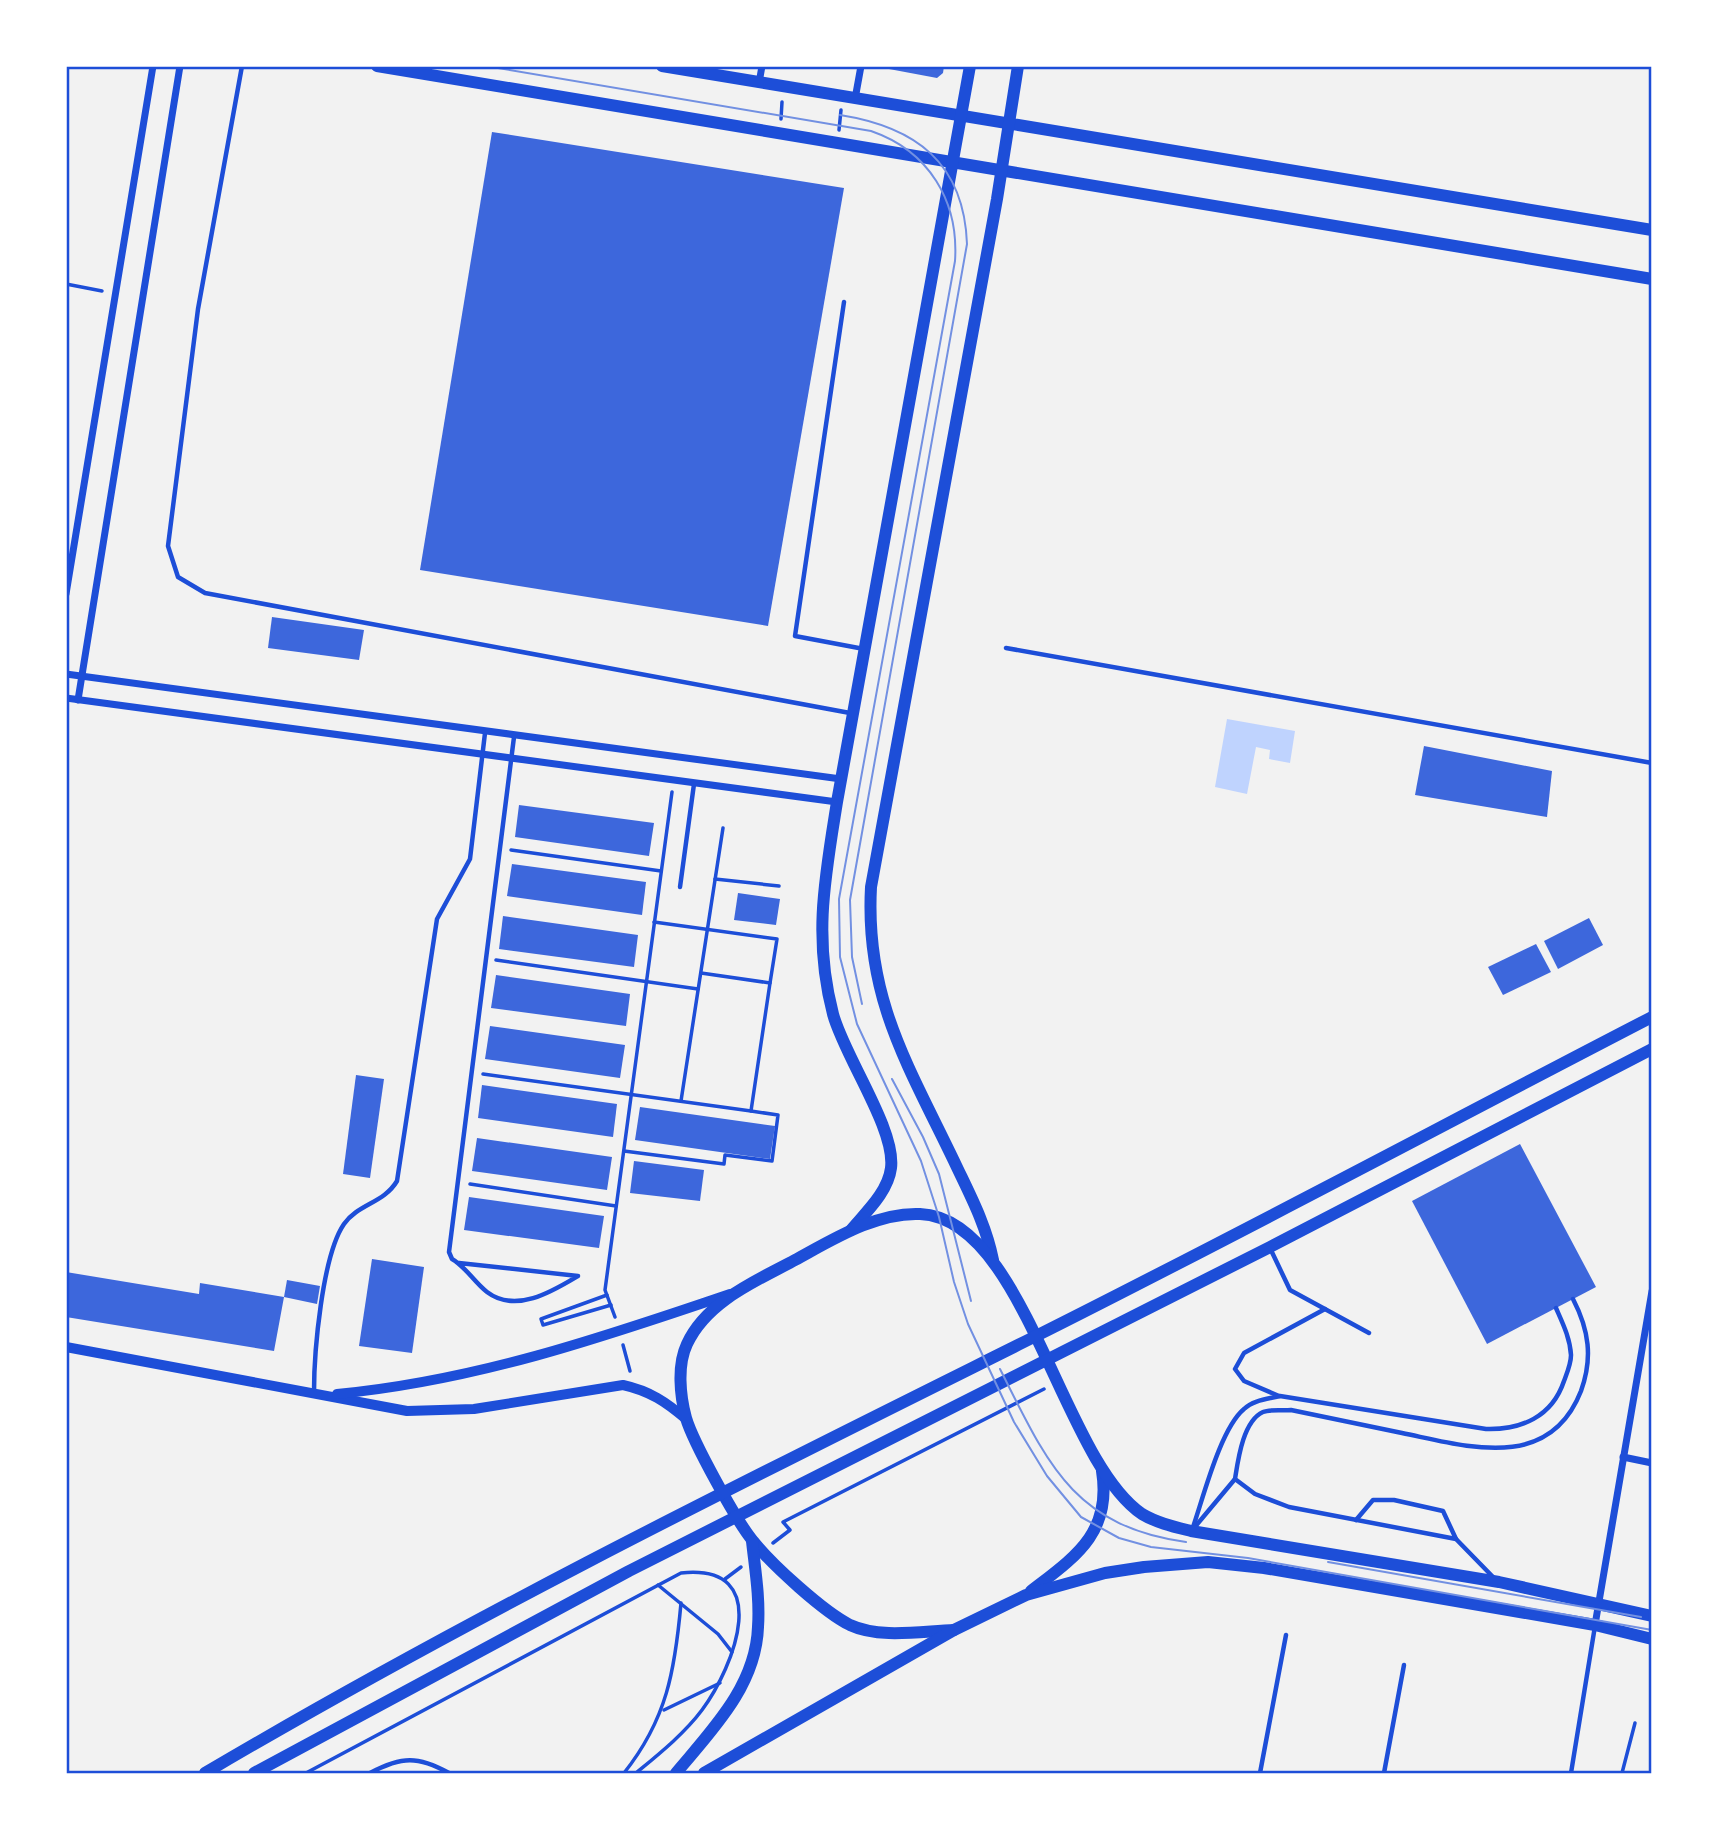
<svg xmlns="http://www.w3.org/2000/svg" width="1718" height="1840" font-family="Lato,sans-serif">
<style>
.water{fill:#bfd3fe}
.building{fill:#3d67dc}
.lines{fill:none;stroke-linecap:round;stroke-linejoin:round}
.path{stroke:#1d4ed8;stroke-width:3.5}
.service{stroke:#1d4ed8;stroke-width:4.5}
.minor{stroke:#1d4ed8;stroke-width:7}
.tertiary{stroke:#1d4ed8;stroke-width:10}
.secondary{stroke:#1d4ed8;stroke-width:12}
.tram{stroke:#7290e2;stroke-width:2}
.neatline{fill:none;stroke:#1d4ed8;stroke-width:2.5}
</style>
<rect width="100%" height="100%" fill="#f2f2f2"/>
<path class="water" d="M1227,719L1295,731L1290,763L1269,759L1270,750L1256,747L1247,794L1215,787Z"/>
<g class="building">
<path d="M873,66H944L943,73L937,78Z"/>
<path d="M492,132L844,188L768,626L420,570Z"/>
<path d="M272,617L364,630L359,660L268,648Z"/>
<path d="M1424,746L1552,771L1547,817L1415,795Z"/>
<path d="M519,805L654,823L649,856L515,837Z"/>
<path d="M512,864L646,882L642,915L507,896Z"/>
<path d="M738,893L780,899L776,925L734,920Z"/>
<path d="M503,916L638,935L634,967L499,949Z"/>
<path d="M1589,918L1603,945L1558,969L1544,941Z"/>
<path d="M1536,944L1551,972L1503,995L1488,967Z"/>
<path d="M496,975L630,994L626,1026L491,1008Z"/>
<path d="M490,1026L625,1045L620,1078L485,1059Z"/>
<path d="M356,1075L384,1079L370,1178L343,1174Z"/>
<path d="M482,1085L617,1104L613,1137L478,1118Z"/>
<path d="M640,1107L775,1126L770,1159L635,1140Z"/>
<path d="M477,1138L612,1157L607,1190L472,1171Z"/>
<path d="M1520,1144L1596,1287L1487,1344L1412,1201Z"/>
<path d="M634,1161L704,1170L700,1201L630,1193Z"/>
<path d="M469,1197L604,1216L599,1248L464,1230Z"/>
<path d="M372,1259L424,1267L412,1353L359,1346Z"/>
<path d="M66,1272L199,1294L200,1283L284,1297L274,1351L66,1317Z"/>
<path d="M287,1280L320,1286L317,1304L284,1297Z"/>
</g>
<g class="lines">
<g class="path">
<path d="M781,119L782,102"/>
<path d="M839,130L841,110"/>
<path d="M66,284L102,291"/>
<path d="M511,850L661,871"/>
<path d="M715,879L779,886"/>
<path d="M654,922L777,939L770,983"/>
<path d="M496,960L698,989"/>
<path d="M483,1074L751,1111L770,983L701,973"/>
<path d="M681,1101L723,828"/>
<path d="M624,1151L724,1164L725,1155L772,1161L778,1115L751,1111"/>
<path d="M470,1184L616,1206"/>
<path d="M607,1295L541,1319L543,1325L611,1305"/>
<path d="M615,1317L605,1290L672,792"/>
<path d="M623,1345L630,1371"/>
<path d="M773,1543L790,1530L783,1522L1044,1389"/>
<path d="M725,1579L741,1567"/>
<path d="M658,1585L718,1634L732,1652"/>
<path d="M664,1710L720,1683"/>
<path d="M306,1773L681,1573C775,1563 734,1667 702,1710C684,1734 659,1754 636,1773"/>
<path d="M624,1773C667,1719 675,1670 681,1603"/>
<path d="M1622,1773L1635,1723"/>
</g>
<g class="service">
<path d="M242,66L198,309L168,546L178,577L205,593L850,713"/>
<path d="M844,302L795,636L864,649"/>
<path d="M1006,648L1652,763"/>
<path d="M680,887L694,784"/>
<path d="M1270,1248L1290,1290L1369,1333"/>
<path d="M459,1263L578,1276C553,1291 516,1314 487,1292C474,1282 466,1267 452,1259L449,1252L514,737"/>
<path d="M314,1392C314,1353 322,1256 344,1224C358,1204 384,1203 397,1181L437,919L470,859L485,733"/>
<path d="M1279,1396L1244,1381L1235,1369L1244,1353L1325,1309"/>
<path d="M1356,1520L1373,1500H1394L1443,1511L1456,1539"/>
<path d="M1194,1528L1235,1479"/>
<path d="M1192,1530C1203,1499 1220,1429 1244,1409C1253,1400 1268,1399 1280,1396L1486,1429C1521,1430 1552,1417 1564,1381C1567,1373 1571,1364 1571,1355C1570,1338 1563,1324 1556,1308"/>
<path d="M1493,1577L1456,1539L1289,1507L1255,1494L1235,1479C1238,1460 1243,1421 1263,1412C1270,1409 1283,1411 1291,1410C1328,1418 1365,1425 1402,1433C1466,1446 1549,1473 1581,1391C1593,1358 1589,1330 1573,1299"/>
<path d="M370,1773C402,1756 418,1756 449,1773"/>
<path d="M1260,1773L1286,1635"/>
<path d="M1384,1773L1404,1665"/>
<path d="M1571,1773L1595,1626"/>
</g>
<g class="minor">
<path d="M759,83L762,66"/>
<path d="M855,99L861,66"/>
<path d="M66,594L153,66"/>
<path d="M66,674L841,779"/>
<path d="M66,698L837,802"/>
<path d="M78,700L180,66"/>
<path d="M1623,1457L1652,1463"/>
<path d="M1595,1625L1652,1291"/>
</g>
<g class="tertiary">
<path d="M66,1347L407,1411L474,1409L623,1385C650,1391 666,1402 686,1419"/>
<path d="M337,1394C474,1381 601,1338 730,1294"/>
</g>
<g class="secondary">
<path d="M377,66L1652,279"/>
<path d="M662,66L1652,230"/>
<path d="M851,1230C866,1212 888,1192 891,1168C896,1129 844,1056 833,1014C813,938 825,877 837,802L970,66"/>
<path d="M993,1260C986,1224 969,1193 954,1161C908,1065 865,998 871,887L997,199L1018,66"/>
<path d="M1031,1591C1075,1557 1112,1533 1102,1471"/>
<path d="M954,1630C922,1631 880,1639 850,1625C824,1612 772,1565 753,1541C737,1522 693,1442 686,1418C680,1396 677,1365 687,1344C707,1301 756,1281 795,1260C832,1240 876,1212 920,1214C1025,1218 1061,1459 1142,1514C1157,1523 1175,1527 1191,1531L1499,1582L1652,1616"/>
<path d="M205,1773C474,1614 753,1477 1032,1338C1240,1234 1445,1124 1652,1017"/>
<path d="M254,1773L629,1571L1270,1247L1652,1049"/>
<path d="M676,1773C712,1730 756,1686 758,1627C760,1598 755,1569 752,1541"/>
<path d="M704,1773L954,1630L1026,1595L1105,1573L1144,1567L1208,1562L1264,1568L1595,1625L1652,1639"/>
</g>
<g class="tram">
<path d="M486,66L871,131C929,151 959,201 955,261L839,899L840,957L857,1024L921,1161L939,1217L954,1282L968,1324L1014,1422L1047,1476L1081,1517L1119,1538L1151,1547L1248,1558L1652,1630"/>
<path d="M840,115C916,127 964,163 967,244L850,900L852,957L862,1004"/>
<path d="M892,1079L923,1137L939,1174L971,1301"/>
<path d="M1000,1369C1047,1462 1072,1526 1186,1542"/>
<path d="M1328,1562L1641,1617"/>
</g>
</g>
<rect width="1718" height="1840" fill="none" stroke="#ffffff" stroke-width="136"/>
<rect x="68" y="68" width="1582" height="1704" class="neatline"/>
</svg>
